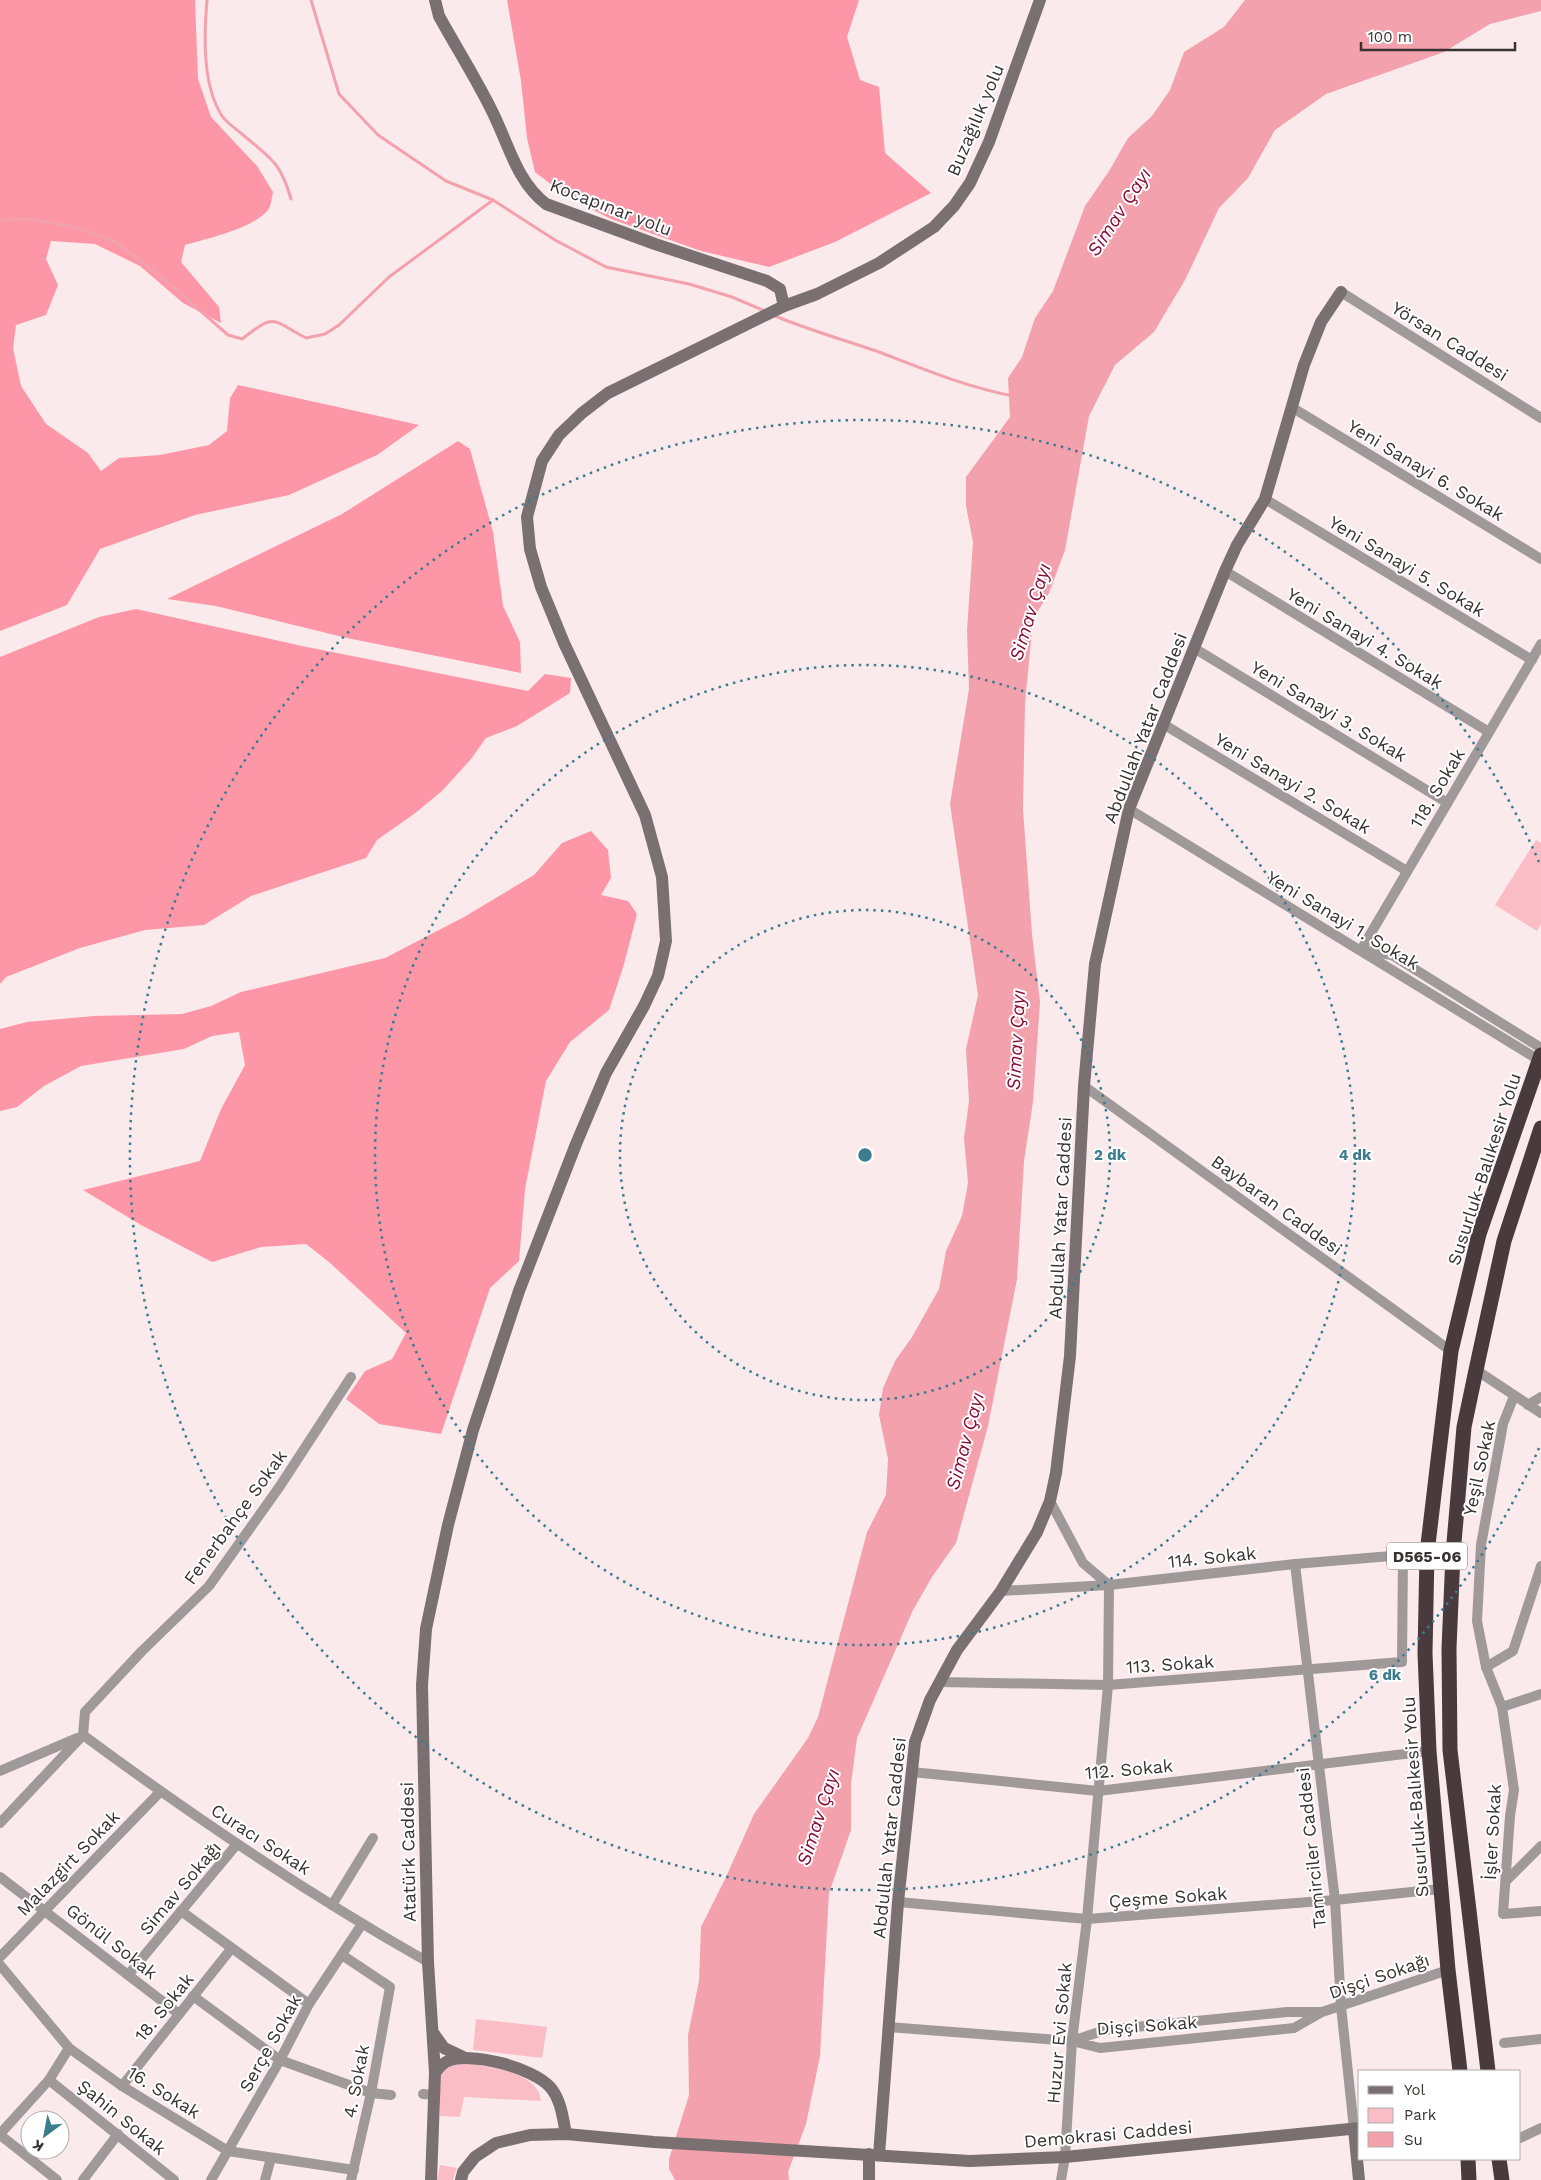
<svg xmlns="http://www.w3.org/2000/svg" width="1541" height="2180" font-family="'Work Sans',sans-serif">
<style>
.green{fill:#fabdc5}
.forest{fill:#fd97a7}
.water{fill:#f3a1ad}
.lines{fill:none;stroke-linecap:round;stroke-linejoin:round}
.stream{stroke:#f3a1ad;stroke-width:3}
.street{stroke:#a0999a;stroke-width:10}
.secondary{stroke:#7a7071;stroke-width:12}
.highway{stroke:#493b3d;stroke-width:15}
.ring{fill:none;stroke:#3b7c8f;stroke-width:2.5;stroke-dasharray:2.5 5}
.labels{text-anchor:middle;dominant-baseline:central;stroke-width:4;stroke-linejoin:round;paint-order:stroke}
.shield{fill:#fff;stroke:#747070;stroke-width:1}
.shield-label{font-size:16px;font-weight:bold;fill:#393233}
.street-label{font-size:18px;fill:#393233;stroke:#fff}
.water-label{font-size:19px;font-style:italic;fill:#860b35;stroke:#fff}
.centre{fill:#3b7c8f;stroke:#fff;stroke-width:2.5}
.ring-label{font-size:15px;text-anchor:middle;font-weight:bold;fill:#3b7c8f;stroke:#fff;stroke-width:4;stroke-linejoin:round;paint-order:stroke}
</style>
<rect width="100%" height="100%" fill="#fbeaec"/>
<g class="green">
<path d="M1536,840L1541,843V924L1537,931L1495,905Z"/>
<path d="M476,2019L547,2027L542,2058L473,2050Z"/>
<path d="M473,2064C497,2069 538,2073 541,2101L464,2097L460,2117L440,2116V2077C448,2063 459,2064 473,2064Z"/>
<path d="M440,2165L457,2168L453,2180H437Z"/>
</g>
<g class="forest">
<path d="M0,0H195L198,79L211,117L257,166L273,192C272,197 271,206 268,210C254,228 206,239 185,245L181,262L219,307L221,323L183,303L140,266L95,244L51,241L46,259L58,285L46,315L16,325L13,348L21,386L46,424L88,453L101,471L119,458L160,455L209,445L227,431L230,398L238,385L419,425L377,455L289,495L195,515L100,549L67,605L0,631Z"/>
<path d="M507,0H859L847,37L860,80L879,87L885,153L931,193L835,242L769,267L701,251L611,219L566,196L535,172L527,138L521,81Z"/>
<path d="M458,441L470,449L493,532L503,606L520,642L521,673L347,638L216,606L167,599L342,514Z"/>
<path d="M136,609L302,646L528,691L545,674L571,678L570,693L517,726L486,738L471,759L442,791L414,814L377,840L366,858L251,896L204,925L145,930L80,948L6,977L0,984V657L99,617Z"/>
<path d="M591,831L608,850L611,878L601,895L628,901L637,914L624,964L609,1010L570,1042L546,1081L525,1189L519,1261L490,1288L441,1434L379,1424L346,1399L365,1371L392,1359L406,1333L329,1262L306,1244L261,1247L212,1262L141,1225L83,1190L200,1161L221,1109L245,1065L239,1032L212,1036L184,1049L81,1066L44,1086L17,1107L0,1111V1029L27,1022L94,1016L182,1014L211,1006L241,992L385,958L464,917L534,875L562,843Z"/>
</g>
<path class="water" d="M1245,0H1541V11L1490,24L1444,52L1326,94L1275,130L1248,178L1219,208L1185,280L1154,332L1115,365L1089,416L1065,550L1049,593L1033,619L1025,704L1023,809L1032,934L1040,1002L1033,1102L1024,1161L1017,1279L988,1426L956,1543L932,1577L913,1610L857,1738L851,1784V1830L829,1893L820,2056L806,2124L788,2172L789,2180H675L669,2169V2159L689,2095L688,2035L699,1981L701,1927L726,1877L754,1814L808,1738L818,1717L867,1532L886,1495L888,1459L879,1415L883,1388L895,1361L912,1337L939,1289L946,1251L962,1216L968,1183L964,1138L969,1101L966,1049L978,995L950,804L969,689L967,630L973,542L966,506V477L1010,417L1008,378L1022,357L1035,318L1053,291L1085,206L1109,171L1128,138L1152,116L1170,90L1184,52L1224,27Z"/>
<g class="lines">
<g class="stream">
<path d="M207,0C204,35 202,85 222,116C227,123 236,129 242,134C271,159 280,161 291,199"/>
<path d="M311,0L339,94L378,135L446,181L493,200L555,240L606,267L689,284L732,297L765,311"/>
<path d="M0,220L30,219L75,227L114,241L164,279L228,335L242,339C276,312 271,320 306,338L325,334L339,325L389,277L493,200"/>
<path d="M775,316C809,330 844,340 879,352C923,369 966,387 1013,396"/>
</g>
<g class="street">
<path d="M1341,292L1541,418"/>
<path d="M1293,408L1541,559"/>
<path d="M1265,499L1532,660"/>
<path d="M1225,571L1489,732"/>
<path d="M1194,648L1446,802"/>
<path d="M1163,724L1407,871"/>
<path d="M1129,809L1539,1060"/>
<path d="M1361,950L1541,644"/>
<path d="M1367,951L1392,955L1541,1048"/>
<path d="M1084,1086L1451,1351"/>
<path d="M1476,1370L1541,1413"/>
<path d="M1528,1405L1541,1397"/>
<path d="M1050,1501L1083,1563L1109,1585L1108,1685L1087,1919L1072,2041L1065,2157L1061,2180"/>
<path d="M1295,1564L1335,1900L1341,2006L1354,2129"/>
<path d="M1541,1566L1513,1651L1486,1667L1502,1707L1514,1790L1510,1816L1503,1914L1541,1911"/>
<path d="M1001,1591L1109,1585L1295,1564L1427,1553"/>
<path d="M1486,1667L1477,1621L1481,1545L1503,1424L1514,1396"/>
<path d="M940,1682L1108,1685L1402,1662L1403,1556"/>
<path d="M1502,1707L1541,1694"/>
<path d="M83,1735L85,1712L142,1651L209,1586L280,1486L351,1377"/>
<path d="M83,1735C194,1817 308,1894 428,1962"/>
<path d="M0,1771L77,1738"/>
<path d="M912,1772L1098,1791L1429,1751"/>
<path d="M0,1823L83,1735"/>
<path d="M0,1877L179,2014"/>
<path d="M1506,1881L1541,1846"/>
<path d="M898,1902L1087,1919L1335,1900L1440,1889"/>
<path d="M332,1905L373,1838"/>
<path d="M181,1911L309,2004"/>
<path d="M342,1955L390,1987L371,2093L351,2180"/>
<path d="M0,1957L160,1792"/>
<path d="M0,1965L69,2048L122,2086L228,2151L354,2170"/>
<path d="M128,1975L237,1844"/>
<path d="M193,1996L280,2060L371,2093L391,2095"/>
<path d="M1322,2012H1287L1105,2030L1072,2041L1100,2048L1294,2028L1322,2012L1448,1970"/>
<path d="M888,2027L1072,2041"/>
<path d="M1504,2043L1541,2039"/>
<path d="M49,2080L174,2180"/>
<path d="M122,2086L231,1949"/>
<path d="M423,2094L435,2095"/>
<path d="M0,2134L49,2080L69,2048"/>
<path d="M0,2135L57,2180"/>
<path d="M1520,2138L1541,2128"/>
<path d="M83,2180L118,2134"/>
<path d="M211,2180L280,2060L309,2004L362,1924"/>
<path d="M265,2180L271,2158"/>
</g>
<g class="secondary">
<path d="M435,0L439,16C456,47 475,77 491,109C508,142 516,181 546,204L655,244L767,281L780,289L784,306"/>
<path d="M434,2034L444,2048L463,2057"/>
<path d="M435,2073C438,2069 442,2064 446,2062C469,2050 533,2068 550,2087C561,2099 563,2119 566,2134"/>
<path d="M1354,2129L1359,2180"/>
<path d="M869,2154V2180"/>
<path d="M879,2155L898,1902L915,1742L930,1700L957,1650L1001,1591L1037,1532L1050,1501L1056,1473L1070,1356L1084,1086L1095,964L1129,809L1225,571L1237,545L1265,499L1304,365L1321,322L1341,292"/>
<path d="M431,2180L435,2073L428,1962L422,1685L426,1629L448,1525L473,1430L519,1291L576,1144L606,1073L644,1006L658,976L666,941L662,877L645,815L564,643L541,587L530,549L527,517L542,461L559,435L582,413L608,393L784,306L817,294L879,263L934,227L954,206L970,183L989,142L1040,0"/>
<path d="M461,2180L463,2172L475,2157L496,2143L530,2135L566,2134L654,2142L970,2161L1065,2157L1360,2128"/>
</g>
<g class="highway">
<path d="M1460,2071L1448,1970L1429,1751L1425,1653L1427,1553L1451,1351L1479,1234L1541,1055"/>
<path d="M1488,2071L1450,1750L1449,1648L1453,1554L1464,1427L1476,1370L1504,1241L1541,1128"/>
<path d="M1468,2159L1469,2180"/>
<path d="M1499,2159L1502,2180"/>
</g>
</g>
<g class="ring">
<circle cx="865" cy="1155" r="245"/>
<circle cx="865" cy="1155" r="490"/>
<path d="M1539 1448A735 735 0 1 1 1539 862"/>
</g>
<g class="labels">
<rect class="shield" x="1387" y="1542.5" width="80" height="27" rx="4"/>
<g class="shield-label">
<text x="1427" y="1556">D565-06</text>
</g>
<g class="street-label">
<text transform="translate(975 120) rotate(-67)">Buzağılık yolu</text>
<text transform="translate(611 207) rotate(21)">Kocapınar yolu</text>
<text transform="translate(1450 341) rotate(32)">Yörsan Caddesi</text>
<text transform="translate(1426 470) rotate(31)">Yeni Sanayi 6. Sokak</text>
<text transform="translate(1407 566) rotate(31)">Yeni Sanayi 5. Sokak</text>
<text transform="translate(1365 638) rotate(31)">Yeni Sanayi 4. Sokak</text>
<text transform="translate(1329 711) rotate(31)">Yeni Sanayi 3. Sokak</text>
<text transform="translate(1145 728) rotate(-69)">Abdullah Yatar Caddesi</text>
<text transform="translate(1293 783) rotate(31)">Yeni Sanayi 2. Sokak</text>
<text transform="translate(1437 788) rotate(-59)">118. Sokak</text>
<text transform="translate(1343 920) rotate(31)">Yeni Sanayi 1. Sokak</text>
<text transform="translate(1484 1169) rotate(-72)">Susurluk-Balıkesir Yolu</text>
<text transform="translate(1277 1205) rotate(36)">Baybaran Caddesi</text>
<text transform="translate(1060 1218) rotate(-87)">Abdullah Yatar Caddesi</text>
<text transform="translate(1479 1468) rotate(-78)">Yeşil Sokak</text>
<text transform="translate(235 1517) rotate(-54)">Fenerbahçe Sokak</text>
<text transform="translate(1212 1557) rotate(-6)">114. Sokak</text>
<text transform="translate(1170 1664) rotate(-4)">113. Sokak</text>
<text transform="translate(1129 1769) rotate(-5)">112. Sokak</text>
<text transform="translate(1415 1797) rotate(-94)">Susurluk-Balıkesir Yolu</text>
<text transform="translate(1492 1832) rotate(-87)">İşler Sokak</text>
<text transform="translate(889 1838) rotate(-84)">Abdullah Yatar Caddesi</text>
<text transform="translate(261 1839) rotate(33)">Curacı Sokak</text>
<text transform="translate(1311 1848) rotate(-96)">Tamirciler Caddesi</text>
<text transform="translate(408 1852) rotate(-91)">Atatürk Caddesi</text>
<text transform="translate(68 1863) rotate(-46)">Malazgirt Sokak</text>
<text transform="translate(180 1888) rotate(-50)">Simav Sokağı</text>
<text transform="translate(1168 1897) rotate(-4)">Çeşme Sokak</text>
<text transform="translate(112 1941) rotate(38)">Gönül Sokak</text>
<text transform="translate(1379 1976) rotate(-19)">Dişçi Sokağı</text>
<text transform="translate(164 2007) rotate(-51)">18. Sokak</text>
<text transform="translate(1147 2025) rotate(-4)">Dişçi Sokak</text>
<text transform="translate(1059 2033) rotate(-85)">Huzur Evi Sokak</text>
<text transform="translate(270 2043) rotate(-61)">Serçe Sokak</text>
<text transform="translate(356 2081) rotate(-79)">4. Sokak</text>
<text transform="translate(164 2092) rotate(32)">16. Sokak</text>
<text transform="translate(122 2117) rotate(39)">Şahin Sokak</text>
<text transform="translate(1108 2134) rotate(-5)">Demokrasi Caddesi</text>
</g>
<g class="water-label">
<text transform="translate(1119 212) rotate(-57)">Simav Çayı</text>
<text transform="translate(1030 612) rotate(-73)">Simav Çayı</text>
<text transform="translate(1016 1040) rotate(-87)">Simav Çayı</text>
<text transform="translate(965 1441) rotate(-75)">Simav Çayı</text>
<text transform="translate(818 1817) rotate(-72)">Simav Çayı</text>
</g>
</g>
<circle cx="865" cy="1155" r="8" class="centre"/>
<g class="ring-label">
<text x="1110" y="1160">2 dk</text>
<text x="1355" y="1160">4 dk</text>
<text x="1385" y="1680">6 dk</text>
</g>
<rect x="1358" y="2070" width="162" height="90" fill="#ffffff" stroke="#b0adad"/>
<rect x="1368" y="2086" width="25" height="8" fill="#7a7071" stroke="#b0adad"/>
<text x="1404" y="2095" font-size="15" fill="#393233">Yol</text>
<rect x="1368" y="2108" width="25" height="15" fill="#fabdc5" stroke="#b0adad"/>
<text x="1404" y="2120" font-size="15" fill="#393233">Park</text>
<rect x="1368" y="2132" width="25" height="15" fill="#f3a1ad" stroke="#b0adad"/>
<text x="1404" y="2145" font-size="15" fill="#393233">Su</text>
<g transform="translate(45 2135) rotate(212)"><circle r="24" fill="#ffffff" stroke="#b0adad"/>
<path d="M0-4L9 19L0 12L-9 19Z" fill="#3b7c8f"/>
<text y="-8" font-size="14" font-weight="bold" text-anchor="middle" fill="#393233">K</text>
</g>
<path d="M1361 42v8h154v-8" fill="none" stroke="#393233" stroke-width="2.5"/>
<text x="1368" y="42" font-size="15" fill="#393233" stroke="#ffffff" stroke-width="4" paint-order="stroke">100 m</text>
</svg>
